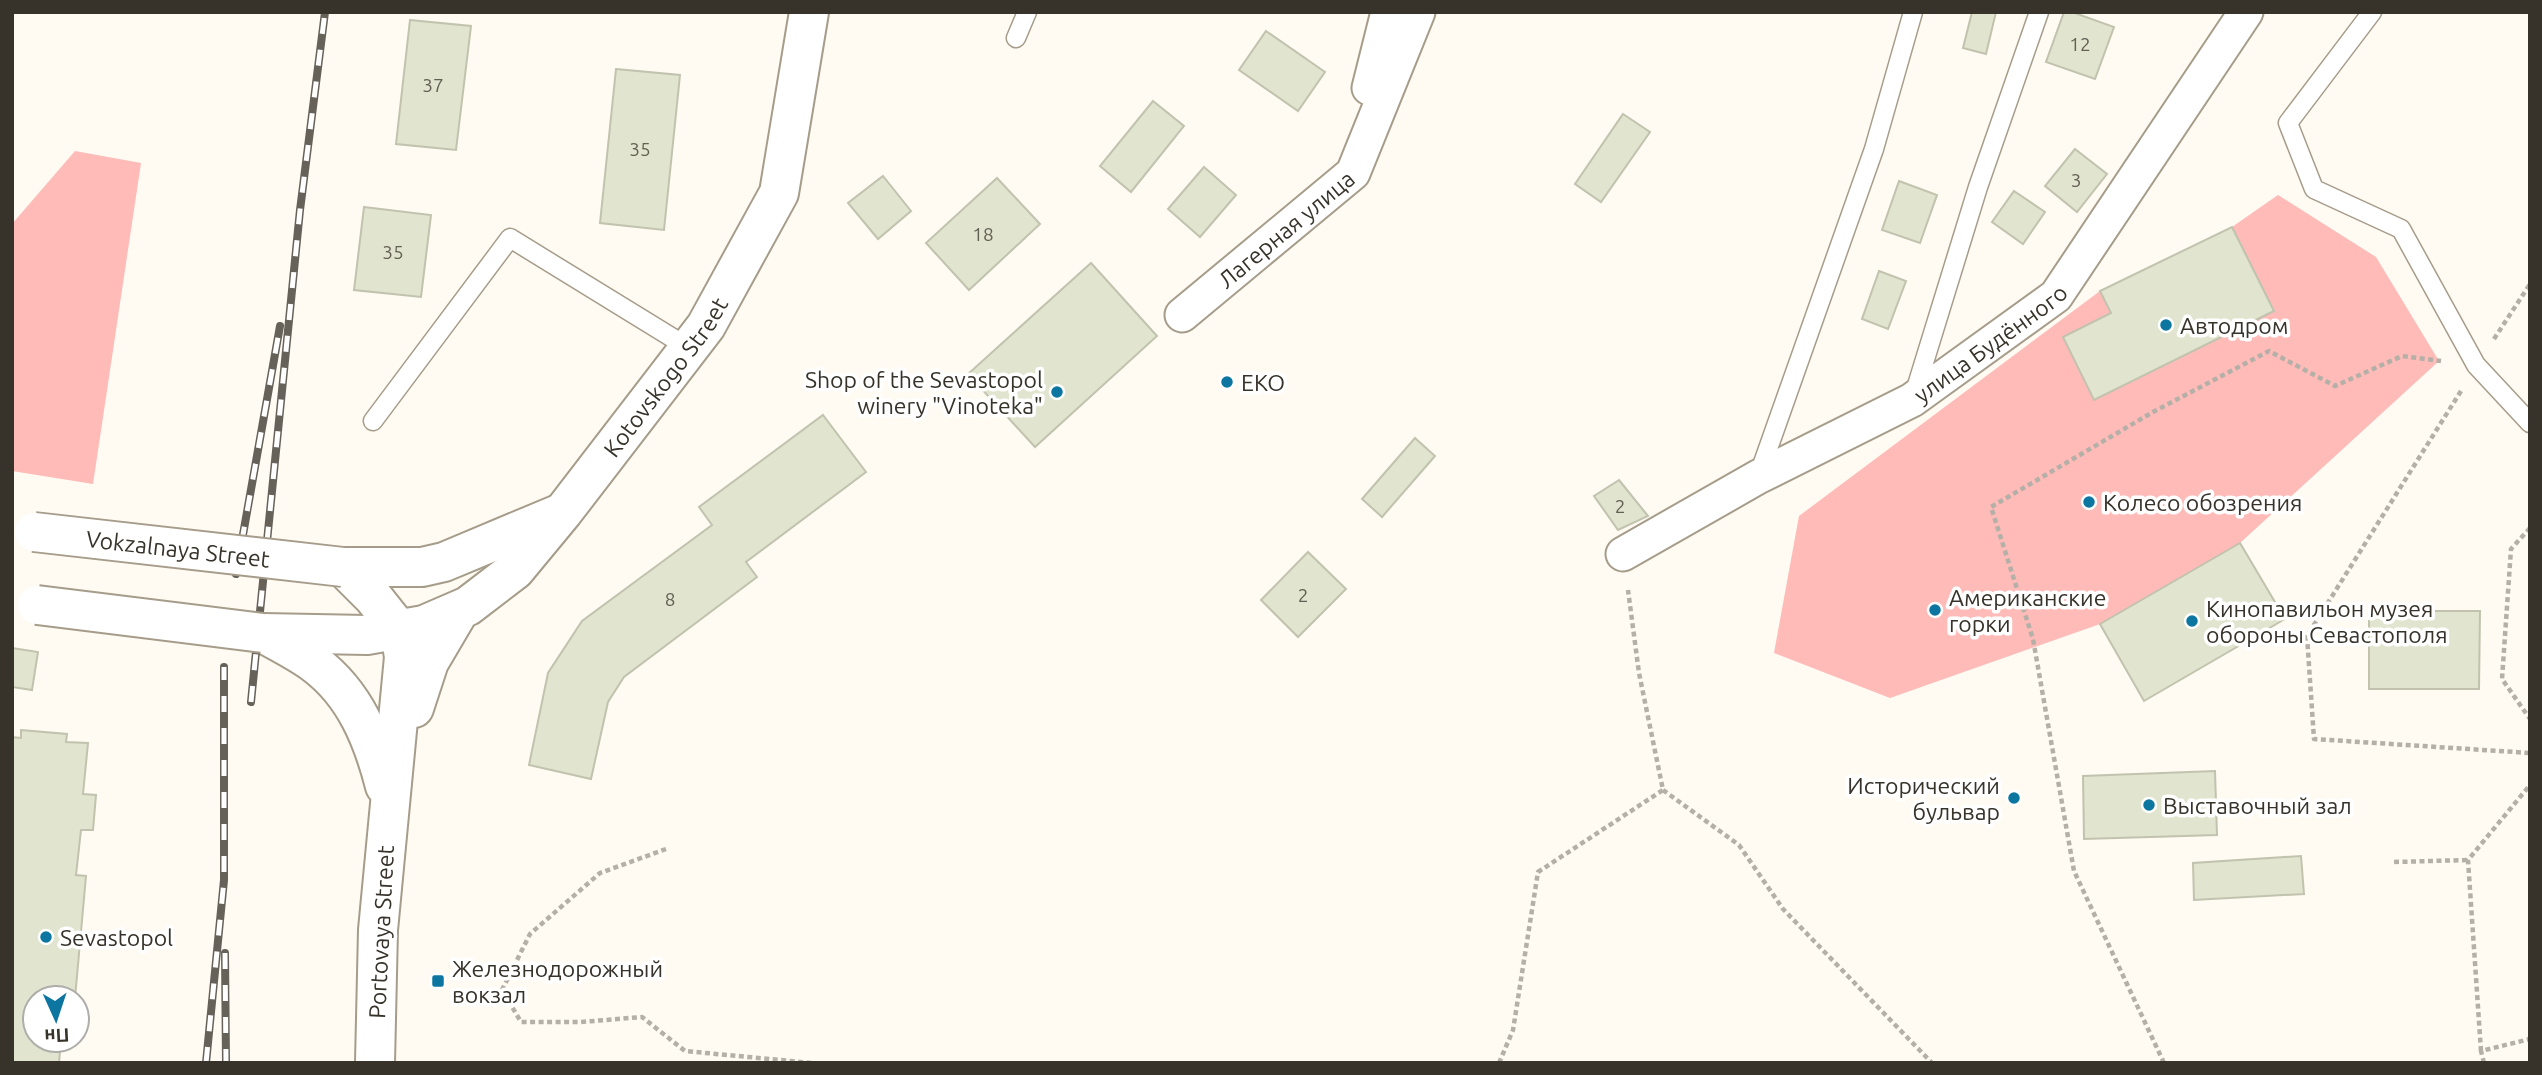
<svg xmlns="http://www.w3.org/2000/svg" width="2542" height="1075" font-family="Ubuntu,sans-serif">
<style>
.green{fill:#febbb8}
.building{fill:#e1e4ce;stroke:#c1c3ae;stroke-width:2}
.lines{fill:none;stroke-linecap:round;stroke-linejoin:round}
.lane-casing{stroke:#a69c8a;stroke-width:21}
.street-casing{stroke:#a69c8a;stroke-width:37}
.secondary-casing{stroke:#a69c8a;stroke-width:42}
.primary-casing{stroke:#a69c8a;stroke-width:42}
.path{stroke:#b4afa7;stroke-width:4.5;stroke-dasharray:5 3.5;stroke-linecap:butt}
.lane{stroke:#fff;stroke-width:18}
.street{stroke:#fff;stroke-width:33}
.secondary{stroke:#fff;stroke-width:38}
.primary{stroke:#fff;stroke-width:38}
.rail-casing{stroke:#66625a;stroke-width:8}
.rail{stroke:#fff;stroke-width:5;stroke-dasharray:16;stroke-linecap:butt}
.primary-bridge-casing{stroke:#a69c8a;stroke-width:42;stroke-linecap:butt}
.primary-bridge{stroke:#fff;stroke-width:38}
.poi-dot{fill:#0c76a1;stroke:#fff;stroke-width:2.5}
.labels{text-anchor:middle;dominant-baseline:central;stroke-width:7;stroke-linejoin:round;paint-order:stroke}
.number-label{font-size:19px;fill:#625f54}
.street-label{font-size:23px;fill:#37332b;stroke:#fff}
.poi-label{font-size:23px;fill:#37332b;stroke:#fff;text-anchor:start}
</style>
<rect width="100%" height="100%" fill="#fffaf2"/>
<g class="green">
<path d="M75,151L141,163L93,484L12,471V224Z"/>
<path d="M2278,195L2376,257L2439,361L2240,543L2100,624L1890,698L1774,653L1799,516L2100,291L2232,227Z"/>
</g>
<g class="building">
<path d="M1972,12H1996L1986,54L1963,48Z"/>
<path d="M2064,12H2072L2114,27L2095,79L2046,62Z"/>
<path d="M410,20L471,26L456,150L396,144Z"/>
<path d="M1266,31L1325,72L1298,111L1239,70Z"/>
<path d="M616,69L680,75L664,230L600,223Z"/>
<path d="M1153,101L1184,126L1131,192L1100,166Z"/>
<path d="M1623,114L1650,132L1601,202L1575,184Z"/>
<path d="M2075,149L2107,174L2077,212L2045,186Z"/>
<path d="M1204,167L1236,195L1200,237L1168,209Z"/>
<path d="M883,176L911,211L878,239L848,203Z"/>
<path d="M997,178L1040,224L969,290L926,243Z"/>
<path d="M1899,181L1937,195L1920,243L1882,230Z"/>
<path d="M2014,191L2045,212L2023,244L1992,222Z"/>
<path d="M364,207L431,215L421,297L354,290Z"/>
<path d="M2232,227L2274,311L2094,400L2063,337L2111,313L2100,291Z"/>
<path d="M1091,263L1157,336L1035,447L968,374Z"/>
<path d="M1879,271L1906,281L1888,329L1862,319Z"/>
<path d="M823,415L866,472L746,562L757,577L624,677L608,702L591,779L529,765L548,673L582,621L712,525L699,507Z"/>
<path d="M1415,438L1435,456L1382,517L1362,499Z"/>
<path d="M1619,480L1648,516L1618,530L1594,496Z"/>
<path d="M2240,543L2285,619L2144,701L2100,624Z"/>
<path d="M1308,552L1346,589L1298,637L1261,600Z"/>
<path d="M2369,611H2480L2479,689H2369Z"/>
<path d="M12,648L38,652L32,690L12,687Z"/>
<path d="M21,730L67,734L66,742L88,743L83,794L96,795L93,830H81L76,875L86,876L75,998H35V1040H61L59,1063H12V737L21,738Z"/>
<path d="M2215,771L2217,835L2084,839L2083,776Z"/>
<path d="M2301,856L2304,894L2194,900L2193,863Z"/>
</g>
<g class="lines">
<defs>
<g id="lane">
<path d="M2372,12L2288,123L2314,189L2401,229L2476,365L2530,423"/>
<path d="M1016,38L1027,12"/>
<path d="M1914,395L1978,187L2039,12"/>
<path d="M373,421L510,238L689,348"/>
<path d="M1758,477L1874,149L1913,12"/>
</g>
<g id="street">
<path d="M1369,88L1388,12"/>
<path id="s1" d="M1182,315L1353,173L1418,12"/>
<path id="s2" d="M1623,554L1758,477L1912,400L2056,296L2246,12"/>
</g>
<g id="secondary">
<path d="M343,567L373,597L400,631L404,657L378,930L375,1063"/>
<path d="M263,633C280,643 299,652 315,664C355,694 373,739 385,786"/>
<path d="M414,708L429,662L459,611"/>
</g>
<g id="primary">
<path d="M343,567H422L444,562L561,513"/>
<path id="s3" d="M263,633L367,635L424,625L468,606L515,570L563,512L706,326L779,193L809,12"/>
</g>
</defs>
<use href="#lane" class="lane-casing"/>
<use href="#street" class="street-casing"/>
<use href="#secondary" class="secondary-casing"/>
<use href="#primary" class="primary-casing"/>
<g class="path">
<path d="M2494,339L2530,284"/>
<path d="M2461,391L2307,636L2314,739L2530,753"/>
<path d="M2530,528L2511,549L2502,679L2530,719"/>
<path d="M1663,790L1739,845L1783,909L1932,1063"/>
<path d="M666,849L600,873L530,934L502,990L521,1022H581L642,1017L685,1051L812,1063"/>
<path d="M2394,862L2468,860"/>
<path d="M2481,1051L2468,860L2530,785"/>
<path d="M1499,1063L1513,1030L1538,872L1663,790L1639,673L1628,590"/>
<path d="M2164,1063L2074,871L2033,639L1991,507L2153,412L2269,351L2335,386L2402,356L2441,361"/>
<path d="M2484,1063L2481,1051L2530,1039"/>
</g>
<use href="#lane" class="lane"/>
<use href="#street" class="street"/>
<use href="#secondary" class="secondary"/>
<use href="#primary" class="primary"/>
<defs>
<g id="rail">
<path d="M236,574L280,326"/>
<path d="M251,702L300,210L325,12"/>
<path d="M225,953L226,1063"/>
<path d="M206,1063L224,880V667"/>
</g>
</defs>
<use href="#rail" class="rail-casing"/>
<use href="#rail" class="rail"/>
<defs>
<g id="primary-bridge">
<path id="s4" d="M34,532L343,567"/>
<path d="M37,605L263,633"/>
</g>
</defs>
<use href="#primary-bridge" class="primary-bridge-casing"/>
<use href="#primary-bridge" class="primary-bridge"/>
</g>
<g class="poi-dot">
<circle cx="2166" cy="325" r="7"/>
<circle cx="1227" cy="382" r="7"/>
<circle cx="1057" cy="392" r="7"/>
<circle cx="2089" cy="502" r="7"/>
<circle cx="1935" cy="610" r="7"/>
<circle cx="2192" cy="621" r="7"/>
<circle cx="2014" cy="798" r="7"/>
<circle cx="2149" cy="805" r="7"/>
<circle cx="46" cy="937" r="7"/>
<rect x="431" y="974" width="14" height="14" rx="3.5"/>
</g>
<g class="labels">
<g class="number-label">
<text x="2080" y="44">12</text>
<text x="433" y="85">37</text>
<text x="640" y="149">35</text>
<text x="2076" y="180">3</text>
<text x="983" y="234">18</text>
<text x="393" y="252">35</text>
<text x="1620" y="506">2</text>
<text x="1303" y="595">2</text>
<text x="670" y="599">8</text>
</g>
<g class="street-label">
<text stroke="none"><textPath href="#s1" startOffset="135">Лагерная улица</textPath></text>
<text stroke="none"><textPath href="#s2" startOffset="424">улица Будённого</textPath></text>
<text stroke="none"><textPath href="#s3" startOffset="514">Kotovskogo Street</textPath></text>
<text stroke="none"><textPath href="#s4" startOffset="145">Vokzalnaya Street</textPath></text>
<text transform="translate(381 932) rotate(-87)">Portovaya Street</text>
</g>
<g class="poi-label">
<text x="2180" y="325">Автодром</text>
<text x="1043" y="379" text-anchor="end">Shop of the Sevastopol<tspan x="1043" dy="26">winery "Vinoteka"</tspan></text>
<text x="1241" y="382">EKO</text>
<text x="2103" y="502">Колесо обозрения</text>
<text x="1949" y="597">Американские<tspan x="1949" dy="26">горки</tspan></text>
<text x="2206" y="608">Кинопавильон музея<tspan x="2206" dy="26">обороны Севастополя</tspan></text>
<text x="2000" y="785" text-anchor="end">Исторический<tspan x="2000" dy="26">бульвар</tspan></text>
<text x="2163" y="805">Выставочный зал</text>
<text x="60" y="937">Sevastopol</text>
<text x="452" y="968">Железнодорожный<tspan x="452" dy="26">вокзал</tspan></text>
</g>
</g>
<rect width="2542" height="1075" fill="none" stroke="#37332b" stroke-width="28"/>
<g transform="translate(56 1019) rotate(177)"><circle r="33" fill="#ffffff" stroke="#afadaa" stroke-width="2"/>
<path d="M0-5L12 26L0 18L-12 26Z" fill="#0c76a1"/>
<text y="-10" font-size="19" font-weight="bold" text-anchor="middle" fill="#37332b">Пн</text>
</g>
</svg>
